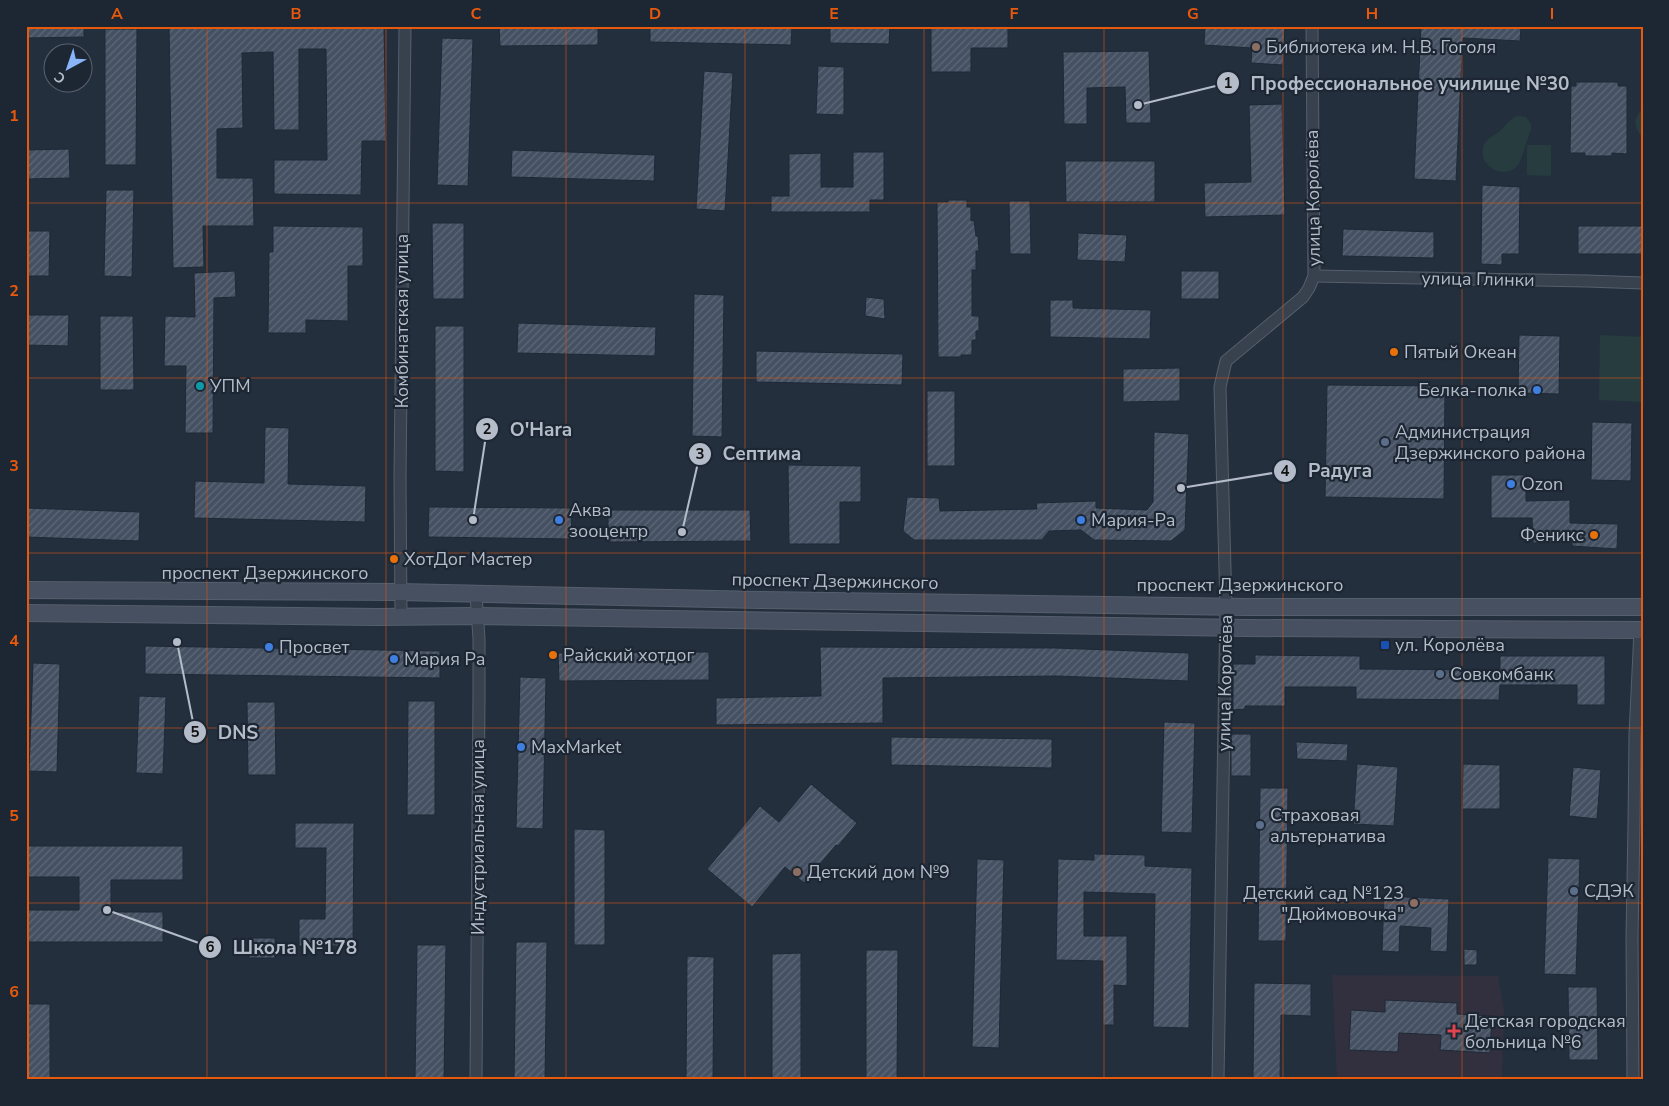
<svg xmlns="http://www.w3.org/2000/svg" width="1669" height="1106" font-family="'Nunito Sans',sans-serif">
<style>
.medical{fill:#32303f}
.park{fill:#263c3f}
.building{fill:url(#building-hatch);stroke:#1f2835}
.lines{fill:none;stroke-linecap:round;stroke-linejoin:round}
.minor-casing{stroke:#565f6c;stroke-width:13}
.secondary-casing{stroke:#565f6c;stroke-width:18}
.minor{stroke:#38414e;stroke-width:11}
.secondary{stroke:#465061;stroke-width:16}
.grid{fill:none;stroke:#e8590c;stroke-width:1;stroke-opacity:0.55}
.education-dot{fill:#8d6e63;stroke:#1d2633;stroke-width:2}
.food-dot{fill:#e8710a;stroke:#1d2633;stroke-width:2}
.culture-dot{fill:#0f9aa8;stroke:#1d2633;stroke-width:2}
.shop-dot{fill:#3f7fe0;stroke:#1d2633;stroke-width:2}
.service-dot{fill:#5c6f8a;stroke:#1d2633;stroke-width:2}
.transit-dot{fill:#1a4fb4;stroke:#1d2633;stroke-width:2}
.health-dot{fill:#e0444e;stroke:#1d2633;stroke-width:2}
.labels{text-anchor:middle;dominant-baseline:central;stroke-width:4.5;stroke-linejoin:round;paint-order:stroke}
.poi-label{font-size:18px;fill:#b4bcc9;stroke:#1d2633;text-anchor:start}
.street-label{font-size:18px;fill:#b4bcc9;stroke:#1d2633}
.leader{fill:none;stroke:#b4bcc9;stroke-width:2}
.callout-dot{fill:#b4bcc9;stroke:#1d2633;stroke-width:2}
.mark-label{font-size:15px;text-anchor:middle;font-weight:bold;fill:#111}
.callout-label{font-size:19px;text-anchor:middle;font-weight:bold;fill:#b4bcc9;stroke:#1d2633;stroke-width:4.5;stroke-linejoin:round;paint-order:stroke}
.neatline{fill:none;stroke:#e8590c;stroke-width:2}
.grid-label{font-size:16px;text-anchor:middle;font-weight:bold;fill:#e8590c}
</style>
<defs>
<pattern id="building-hatch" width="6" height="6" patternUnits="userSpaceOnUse" patternTransform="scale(1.25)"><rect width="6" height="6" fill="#455162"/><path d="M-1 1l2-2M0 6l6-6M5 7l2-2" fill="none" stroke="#5d6877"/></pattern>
</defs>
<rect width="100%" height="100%" fill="#242f3e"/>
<path class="medical" d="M1332,975L1498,976L1504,1009L1502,1080H1337Z"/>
<g class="park">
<path d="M1643,109V138C1634,128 1632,118 1643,109Z"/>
<path d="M1517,116L1526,117L1531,124V129C1528,137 1522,159 1518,165C1503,183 1474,163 1485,143C1489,137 1495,135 1500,131C1505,126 1510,119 1517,116Z"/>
<path d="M1527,145H1551V176L1527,175Z"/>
<path d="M1600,335L1643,337V402L1599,400Z"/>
</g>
<g class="building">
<path d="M26,26H84V37L26,38Z"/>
<path d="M169,26H384L386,141H362L361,195L274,194V160H327L326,49H299V130H274L273,52L242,53L243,128L217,129V178H253L254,226H203L204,267L173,268Z"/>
<path d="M499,26H598V45L500,46Z"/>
<path d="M650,26H792L791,45L650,42Z"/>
<path d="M830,26H890L889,44L830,43Z"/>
<path d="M931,26H1008V48H971V72H931Z"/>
<path d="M1205,26H1285L1283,65L1251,63L1252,48L1204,45Z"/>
<path d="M1421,26H1521L1520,41L1463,38L1456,181L1414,179Z"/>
<path d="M105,29H137L136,165H105Z"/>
<path d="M442,38L473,39L468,186L437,185Z"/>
<path d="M1149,51L1151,123H1126L1125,87L1087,88V124H1064L1063,52Z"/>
<path d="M818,66L844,67V115L816,114Z"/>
<path d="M704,71L733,73L725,211L696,209Z"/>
<path d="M1576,82H1618V86H1627V154L1612,153V156H1585V153H1570L1571,86H1576Z"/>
<path d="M1282,104L1285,215L1205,217L1204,183L1251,182L1249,105Z"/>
<path d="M69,149L70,178L26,179V150Z"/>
<path d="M512,150L655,155L654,181L511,177Z"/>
<path d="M853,152H884V200H870V212H771V196H789V154L821,153V187H853Z"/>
<path d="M1065,161H1155V202H1066Z"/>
<path d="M1482,185L1520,187L1519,254H1502V265L1481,264Z"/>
<path d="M106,190H134L132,277L104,276Z"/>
<path d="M948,200H967V207H971V221L974,220L976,236H978L979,251H976V270H972V316H979V331H976V340H972V355H961V357H938L937,202H948Z"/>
<path d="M1009,201H1030L1031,254H1010Z"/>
<path d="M432,223H464V299H433Z"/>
<path d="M273,226L363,227V266H348V321L306,320V333H268L269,252H273Z"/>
<rect x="1578" y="226" width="65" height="28"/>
<path d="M1343,229L1434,232V258L1342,256Z"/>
<path d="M26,231H50L49,276H26Z"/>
<path d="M1078,233L1127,235L1125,262L1077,260Z"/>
<path d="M235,271L236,297L214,298L213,433H185L186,366H164L165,316L195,317L194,273Z"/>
<rect x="1181" y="271" width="38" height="28"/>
<path d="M694,294L724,295L722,437L692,436Z"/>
<path d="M866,297L884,299L885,319L865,316Z"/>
<path d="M1050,300H1073V308L1151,310L1150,339L1050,337Z"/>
<path d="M26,315H69L68,346L26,345Z"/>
<path d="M100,316H133L134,390H100Z"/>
<path d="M518,323L656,327L655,356L517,353Z"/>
<path d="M435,326H464V472L435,471Z"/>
<path d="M1519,335L1560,336L1559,394L1518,393Z"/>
<path d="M756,351L903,354L902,385L756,382Z"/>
<path d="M1180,368V401L1123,402V369Z"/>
<path d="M1327,385L1445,386L1444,499L1325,497Z"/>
<rect x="927" y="391" width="28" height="75"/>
<path d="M1592,422L1632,423L1631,481L1591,480Z"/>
<path d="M265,427L289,428L288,484L366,486L365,522L194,518L195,481L264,483Z"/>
<path d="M1154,432L1189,434L1185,530L1171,541L1094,540L1081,530L1049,531L1042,540H914L903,531L907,497L939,498L940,511L1037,509L1036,503L1096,501V508L1147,510L1153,502Z"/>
<path d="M788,465L861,466V502H840V544H789Z"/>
<path d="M1491,475H1526V501L1570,500V523L1618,524L1617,549L1572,546V542L1533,543L1532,518H1491Z"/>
<path d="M429,507L572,508L571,539L428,537Z"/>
<path d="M26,508L140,512L139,541L26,537Z"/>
<path d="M608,510H750L751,541L608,542Z"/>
<path d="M145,646L440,651V678L145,674Z"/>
<path d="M820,647L1056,648L1189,653L1188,681L1057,676L883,678V723L716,725V698L821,696Z"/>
<path d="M709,652V680L559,681L558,653Z"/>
<path d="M1255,655L1360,656V669L1500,670V656H1605V705H1577V685H1500L1499,700L1356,699V687H1285V706H1245V709L1233,710V664H1255Z"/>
<path d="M33,663L60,664L57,772L29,771Z"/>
<path d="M520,677L546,678L543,829L516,828Z"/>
<path d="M139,696L166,697L163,774L136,773Z"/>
<path d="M408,701H435V815H407Z"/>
<path d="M247,702H275L276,775H248Z"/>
<path d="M1164,722L1195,723L1192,833L1161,832Z"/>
<rect x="1231" y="734" width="20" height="42"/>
<path d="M891,737L1052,739V768L891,765Z"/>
<path d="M1296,742L1348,744L1347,761L1297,759Z"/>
<path d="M1357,764L1398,767L1394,826L1353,824Z"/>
<path d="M1463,764L1500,765V809H1462Z"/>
<path d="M1573,767L1601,770L1597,819L1569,816Z"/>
<path d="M811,784L857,823L838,846L836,845L804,883L785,867L752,907L707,869L760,806L779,822Z"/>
<path d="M1260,788H1288L1286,941H1258Z"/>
<path d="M295,823H354L353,946H299V919H325L326,848H295Z"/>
<path d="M574,829L605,830V945H574Z"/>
<path d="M26,846H183V880H111V912H163V942H28V910H79V877H26Z"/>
<path d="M1094,854L1145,855V866L1192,868L1189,1028L1153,1027L1155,894L1084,892V936H1127V986L1114,985V1025H1103V961L1056,960L1058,859L1094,860Z"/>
<path d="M1548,858L1580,859L1576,975L1544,974Z"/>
<path d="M977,859L1004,860L999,1048L972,1047Z"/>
<path d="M1384,896L1449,899L1447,952L1430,951L1431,928L1400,926L1399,952L1382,951Z"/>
<rect x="249" y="938" width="26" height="20"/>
<path d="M516,942H547L545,1080H514Z"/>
<path d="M417,945H446L444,1080H415Z"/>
<path d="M1464,949L1477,950V965H1464Z"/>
<path d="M866,950H898L897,1080H866Z"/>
<path d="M801,953V1080H772V954Z"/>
<path d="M687,956L714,957L713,1080H686Z"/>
<path d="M1254,983L1311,984V1016L1281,1015L1280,1080H1253Z"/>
<path d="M1568,987H1597L1598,1060H1569Z"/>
<path d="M1385,1000L1457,1003V1014L1492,1016L1490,1053L1440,1050L1441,1035L1399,1033L1398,1052L1349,1050L1351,1010L1385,1012Z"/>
<rect x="26" y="1004" width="24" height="76"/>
</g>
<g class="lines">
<defs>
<g id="minor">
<path d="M1314,276L1587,281L1643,283"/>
<path d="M476,594L479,639V696L476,1080"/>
<path d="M401,617L400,478L405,26"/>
<path d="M1218,1080L1226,606L1220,387L1226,361L1303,297L1309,288L1314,276L1312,26"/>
<path d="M1633,1080L1632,937L1634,824L1635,735L1640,630"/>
</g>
<g id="secondary">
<path d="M26,590L400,592L760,600L1247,607H1643"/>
<path d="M26,613L377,617L477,616L1246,628L1643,630"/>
</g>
</defs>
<use href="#minor" class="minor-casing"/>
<use href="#secondary" class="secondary-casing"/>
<use href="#minor" class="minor"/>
<use href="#secondary" class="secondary"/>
</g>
<path class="grid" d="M207,26V1080M386,26V1080M566,26V1080M745,26V1080M924,26V1080M1104,26V1080M1283,26V1080M1462,26V1080M26,203H1643M26,378H1643M26,553H1643M26,728H1643M26,903H1643"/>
<g class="education-dot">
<circle cx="1256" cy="47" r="5"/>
<circle cx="797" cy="872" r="5"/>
<circle cx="1414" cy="903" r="5"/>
</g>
<g class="food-dot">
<circle cx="1394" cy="352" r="5"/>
<circle cx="1594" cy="535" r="5"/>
<circle cx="394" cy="559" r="5"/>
<circle cx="553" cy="655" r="5"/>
</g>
<circle class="culture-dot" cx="200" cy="386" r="5"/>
<g class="shop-dot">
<circle cx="1537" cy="390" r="5"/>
<circle cx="1511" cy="484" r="5"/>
<circle cx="559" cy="520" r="5"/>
<circle cx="1081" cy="520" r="5"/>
<circle cx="269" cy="647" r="5"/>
<circle cx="394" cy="659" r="5"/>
<circle cx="521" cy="747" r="5"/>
</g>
<g class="service-dot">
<circle cx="1385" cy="442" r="5"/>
<circle cx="1440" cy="674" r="5"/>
<circle cx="1260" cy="825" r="5"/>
<circle cx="1574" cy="891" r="5"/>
</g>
<rect class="transit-dot" x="1380" y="640" width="10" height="10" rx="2.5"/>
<path class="health-dot" d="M1451.5 1023.5h5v5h5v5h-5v5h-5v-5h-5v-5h5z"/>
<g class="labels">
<g class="poi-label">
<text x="1266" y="47">Библиотека им. Н.В. Гоголя</text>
<text x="1404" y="352">Пятый Океан</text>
<text x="210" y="386">УПМ</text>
<text x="1527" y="390" text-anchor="end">Белка-полка</text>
<text x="1395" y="432">Администрация<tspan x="1395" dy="21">Дзержинского района</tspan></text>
<text x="1521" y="484">Ozon</text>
<text x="569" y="510">Аква<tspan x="569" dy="21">зооцентр</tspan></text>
<text x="1091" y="520">Мария-Ра</text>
<text x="1584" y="535" text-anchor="end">Феникс</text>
<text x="404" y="559">ХотДог Мастер</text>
<text x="1395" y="645">ул. Королёва</text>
<text x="279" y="647">Просвет</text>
<text x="563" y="655">Райский хотдог</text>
<text x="404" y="659">Мария Ра</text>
<text x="1450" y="674">Совкомбанк</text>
<text x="531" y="747">MaxMarket</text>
<text x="1270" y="815">Страховая<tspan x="1270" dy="21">альтернатива</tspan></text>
<text x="807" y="872">Детский дом №9</text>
<text x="1584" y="891">СДЭК</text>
<text x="1404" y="893" text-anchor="end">Детский сад №123<tspan x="1404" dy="21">"Дюймовочка"</tspan></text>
<text x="1465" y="1021">Детская городская<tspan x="1465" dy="21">больница №6</tspan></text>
</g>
<g class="street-label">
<text transform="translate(1313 198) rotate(-91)">улица Королёва</text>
<text transform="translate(1478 279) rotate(1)">улица Глинки</text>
<text transform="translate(402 321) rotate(-90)">Комбинатская улица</text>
<text x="265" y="573">проспект Дзержинского</text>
<text transform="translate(835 581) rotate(1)">проспект Дзержинского</text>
<text x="1240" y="585">проспект Дзержинского</text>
<text transform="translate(1225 683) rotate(-89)">улица Королёва</text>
<text transform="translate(478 837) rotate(-90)">Индустриальная улица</text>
</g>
</g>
<path class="leader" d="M1138 105L1228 83M473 520L487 429M682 532L700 454M1181 488L1285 471M177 642L195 732M107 910L210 947"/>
<g class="callout-dot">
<circle cx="1138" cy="105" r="5"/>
<circle cx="473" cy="520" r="5"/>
<circle cx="682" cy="532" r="5"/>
<circle cx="1181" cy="488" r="5"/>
<circle cx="177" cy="642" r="5"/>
<circle cx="107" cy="910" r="5"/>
<circle cx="1228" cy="83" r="12"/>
<circle cx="487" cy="429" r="12"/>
<circle cx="700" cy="454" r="12"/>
<circle cx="1285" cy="471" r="12"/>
<circle cx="195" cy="732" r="12"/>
<circle cx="210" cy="947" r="12"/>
</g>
<g class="mark-label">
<text x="1228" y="88">1</text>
<text x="487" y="434">2</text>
<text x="700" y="459">3</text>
<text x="1285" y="476">4</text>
<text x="195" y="737">5</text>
<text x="210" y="952">6</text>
</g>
<g class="callout-label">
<text x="1410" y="90">Профессиональное училище №30</text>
<text x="541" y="436">O'Hara</text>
<text x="762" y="460">Септима</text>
<text x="1340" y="477">Радуга</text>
<text x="238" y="739">DNS</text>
<text x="295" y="954">Школа №178</text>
</g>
<rect width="1669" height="1106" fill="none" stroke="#1d2633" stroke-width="55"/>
<g transform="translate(68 68) rotate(220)"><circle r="24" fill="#1d2633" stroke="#59626f"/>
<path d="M0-4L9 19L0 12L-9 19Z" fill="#8ab4f8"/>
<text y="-8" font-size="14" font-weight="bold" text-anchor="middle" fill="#b4bcc9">С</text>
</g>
<rect x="28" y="28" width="1614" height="1050" class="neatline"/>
<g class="grid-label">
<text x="117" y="19">A</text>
<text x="296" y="19">B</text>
<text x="476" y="19">C</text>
<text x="655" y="19">D</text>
<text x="834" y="19">E</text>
<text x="1014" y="19">F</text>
<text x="1193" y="19">G</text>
<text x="1372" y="19">H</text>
<text x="1552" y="19">I</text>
<text x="14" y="121">1</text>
<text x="14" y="296">2</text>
<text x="14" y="471">3</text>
<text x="14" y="646">4</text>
<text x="14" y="821">5</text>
<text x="14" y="997">6</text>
</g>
</svg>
